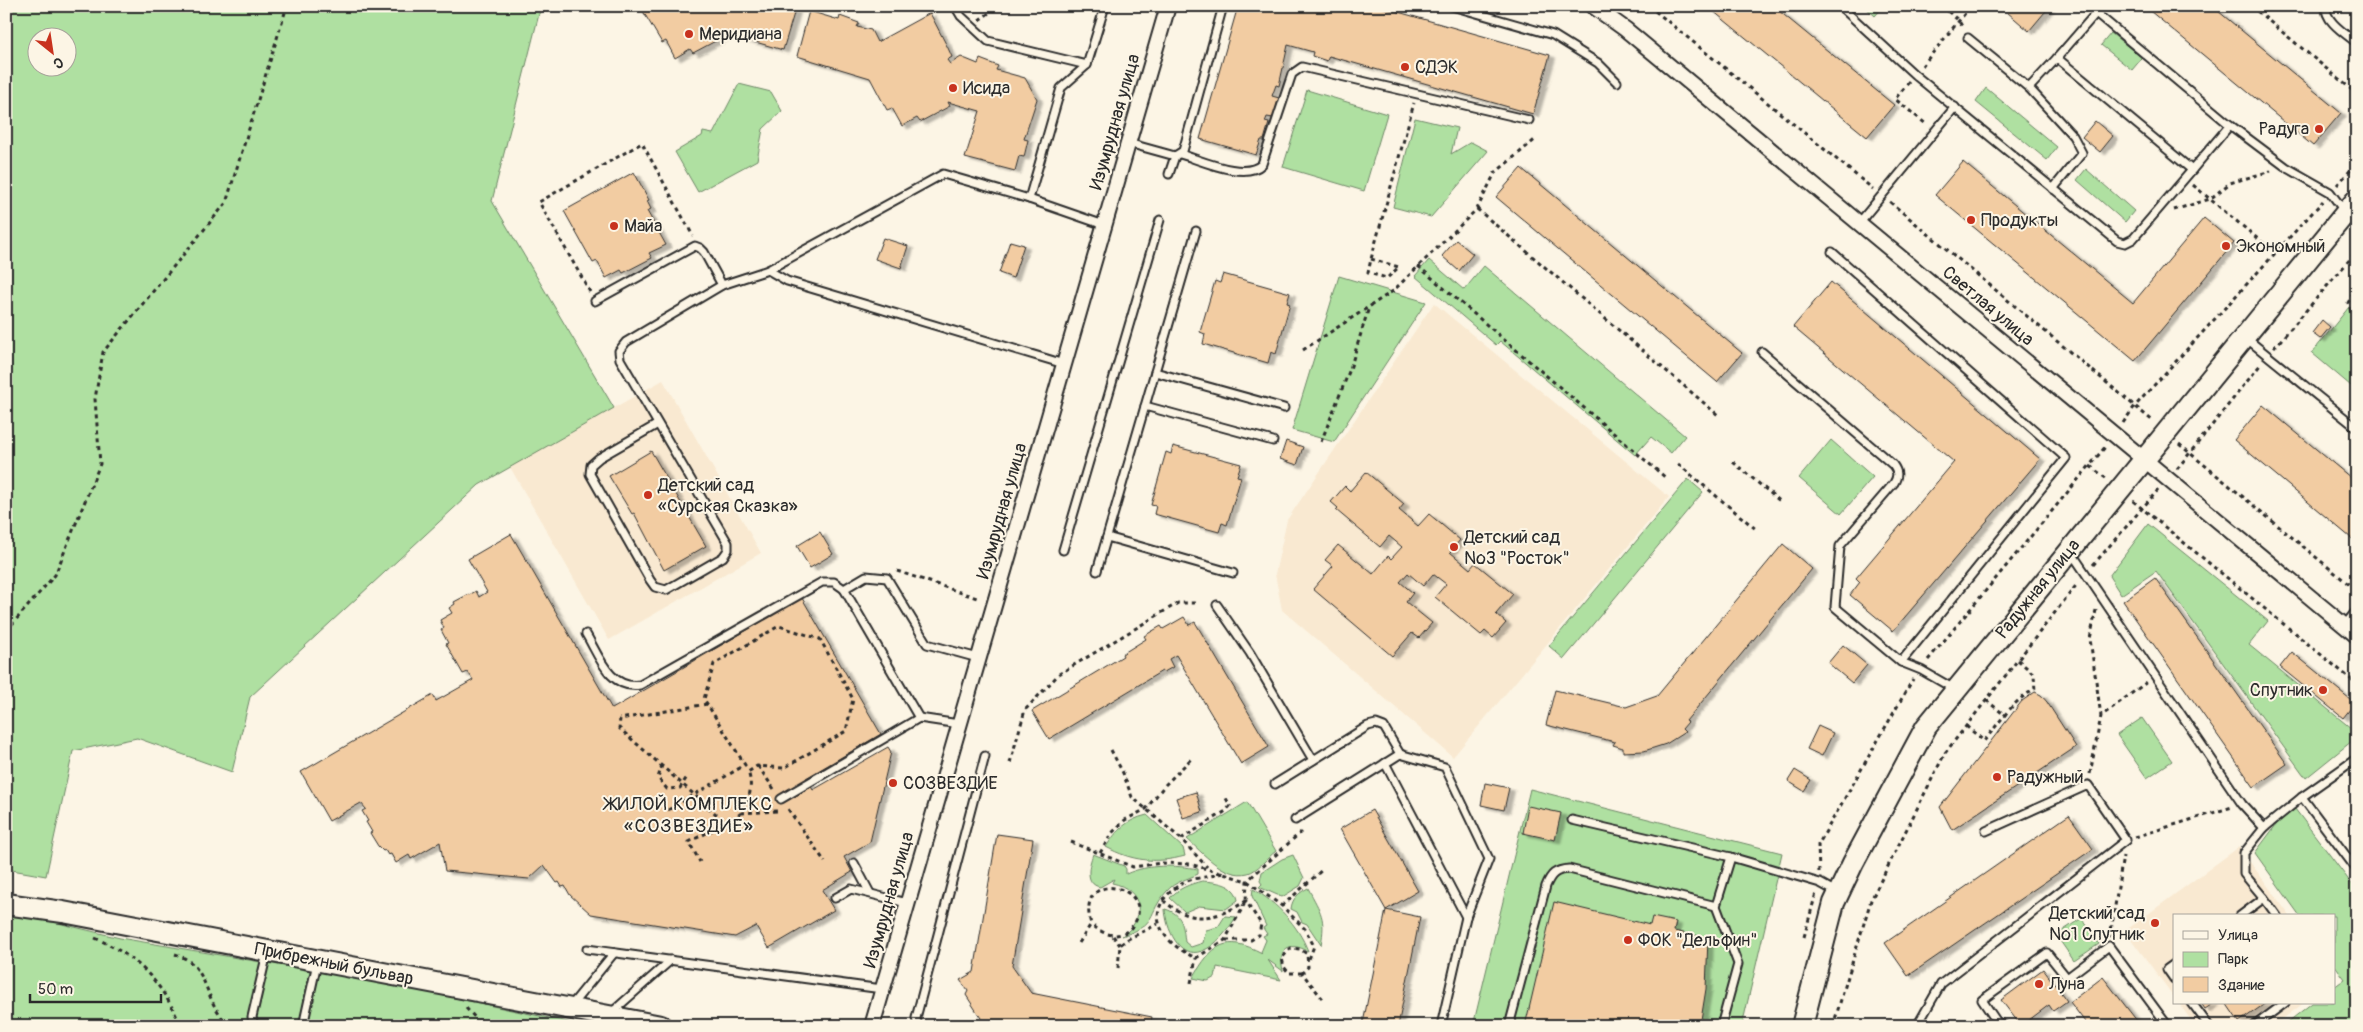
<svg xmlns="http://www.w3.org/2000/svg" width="2363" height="1032" font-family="Pangolin,sans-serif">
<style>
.built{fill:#f9e9d1}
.green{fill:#afe0a1;stroke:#6d8666;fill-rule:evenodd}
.building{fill:#f2cca2;stroke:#2b2b2b;filter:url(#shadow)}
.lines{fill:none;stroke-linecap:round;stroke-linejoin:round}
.service-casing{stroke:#2b2b2b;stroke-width:11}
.minor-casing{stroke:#2b2b2b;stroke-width:18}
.secondary-casing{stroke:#2b2b2b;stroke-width:24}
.path{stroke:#2b2b2b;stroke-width:3;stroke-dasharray:4 4;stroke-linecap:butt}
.service{stroke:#fcf5e5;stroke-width:7}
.minor{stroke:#fcf5e5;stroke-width:14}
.secondary{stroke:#fcf5e5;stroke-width:20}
.poi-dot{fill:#c8321e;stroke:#fcf5e5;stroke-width:2}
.labels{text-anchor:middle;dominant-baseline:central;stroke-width:4;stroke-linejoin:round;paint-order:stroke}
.poi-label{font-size:18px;fill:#2b2b2b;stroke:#fcf5e5;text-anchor:start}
.street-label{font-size:18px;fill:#2b2b2b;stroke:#fcf5e5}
.neighbourhood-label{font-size:19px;letter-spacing:1px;fill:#2b2b2b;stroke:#fcf5e5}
</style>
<defs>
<filter id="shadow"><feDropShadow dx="5.5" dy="3" stdDeviation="1" flood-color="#0004"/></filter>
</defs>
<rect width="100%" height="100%" fill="#fcf5e5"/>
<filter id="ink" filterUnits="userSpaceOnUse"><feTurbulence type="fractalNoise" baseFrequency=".02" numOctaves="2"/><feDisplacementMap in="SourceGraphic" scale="10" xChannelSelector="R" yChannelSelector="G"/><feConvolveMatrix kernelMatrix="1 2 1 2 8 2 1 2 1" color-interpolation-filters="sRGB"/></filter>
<g filter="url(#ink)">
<g class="built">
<path d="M1434,303L1669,497L1453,757L1282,610L1275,574L1287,520Z"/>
<path d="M663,380L761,553L609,640L510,467Z"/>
<path d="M2239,847L2290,916H2174V997L2125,931Z"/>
<path d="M2179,1003H2304L2273,1026H2195Z"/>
</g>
<g class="green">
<path d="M6,6H541L492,201L614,408L479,485L250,697L232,772L137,738L73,751L46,876L6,869ZM38,38H68V68H38Z"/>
<path d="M1864,6H1884L1875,16Z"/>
<path d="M2111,33L2142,58L2132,70L2101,45Z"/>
<path d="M739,84L771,92L782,111L763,129L757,160L698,192L675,152L702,136L703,132L713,134Z"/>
<path d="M1986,88L2057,147L2047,160L1976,102Z"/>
<path d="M1307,90L1387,114L1364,191L1283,167Z"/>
<path d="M1415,118L1457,128L1451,154L1471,142L1488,151L1431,217L1393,207Z"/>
<path d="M2086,169L2134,211L2125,222L2077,180Z"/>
<path d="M1429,260L1464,290L1484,266L1685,436L1671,453L1651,437L1635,455L1500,341L1496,345L1415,276Z"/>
<path d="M1339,276L1426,302L1334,442L1292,430Z"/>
<path d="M2349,307L2357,314V391L2312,353Z"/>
<path d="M1831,440L1873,477L1841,514L1799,478Z"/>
<path d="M1688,479L1703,492L1564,659L1549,646Z"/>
<path d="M2148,524L2268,621L2249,645L2357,733V737L2306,778L2156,571L2121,595L2109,576Z"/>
<path d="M2142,718L2172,761L2147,778L2117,735Z"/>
<path d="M1530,789L1782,853L1742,1026H1473Z"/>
<path d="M1247,802L1276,851C1268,857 1257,871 1248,873C1224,879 1202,852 1187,839Z"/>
<path d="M2295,809L2357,891V1026H2283L2312,1003H2334V987L2345,979L2334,964V916H2300L2255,853L2279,821Z"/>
<path d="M1147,815L1183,848L1185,856C1156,864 1132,861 1106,847C1117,830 1126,820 1147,815Z"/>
<path d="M1093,854L1124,866L1126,869V874C1148,864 1175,865 1198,869V874C1188,879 1174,882 1167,891C1146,915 1159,924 1122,936C1147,919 1143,889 1112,883L1114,879L1100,887C1084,884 1089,865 1093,854Z"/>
<path d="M1293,855L1304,878L1300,886L1282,897L1259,887L1262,884L1260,881L1262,872L1282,859Z"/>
<path d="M1202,881C1216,882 1235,883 1238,900L1226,909L1199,906L1185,912L1170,898C1177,889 1190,884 1202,881Z"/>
<path d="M1308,888C1321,913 1326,917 1321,945L1307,924L1302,922L1297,912L1291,909C1292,898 1299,893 1308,888Z"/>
<path d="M1253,889C1277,903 1298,925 1308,951C1288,941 1278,948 1283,971L1268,960L1281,980L1217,967L1215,977L1208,981L1193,978C1212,944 1226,934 1262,953L1261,952L1266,940L1263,936L1267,934L1263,928L1266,926L1252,896Z"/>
<path d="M1165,909C1183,914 1183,926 1185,942L1191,947L1203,943L1206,930L1218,927L1225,916L1236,917C1228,930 1216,946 1202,951C1178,960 1166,927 1165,909Z"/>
<path d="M6,914L58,923L120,938L384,983L587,1026H6Z"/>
<path d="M2082,918L2099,944L2074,961L2056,935Z"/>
</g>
<g class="building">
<path d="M633,6H781L795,10L783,50L721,32L723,37L693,53L690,49L675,58L666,41L662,43L641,8Z"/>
<path d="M1238,6H1377L1550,55L1533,114L1329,56L1327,61L1312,56L1313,52L1288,45L1279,86L1276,85L1272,96L1279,98L1273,118L1267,117L1265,122L1269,123L1264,140H1261L1256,155L1200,139Z"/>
<path d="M1707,6H1773L1894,105L1867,137Z"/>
<path d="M2000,6H2050L2029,31Z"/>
<path d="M2144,6H2212L2341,113L2313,146Z"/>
<path d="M809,11L839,20L840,16L859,23L857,27L871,30L877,42L930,13L948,48L952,57L947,60L950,64L961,57L978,64L980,59L998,66L996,70L1025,78L1037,99L1024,139L1028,140L1024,157L1019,156L1015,171L965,158L980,111L948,102L950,106L920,122L917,118L902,126L892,108L887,110L870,78L797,56Z"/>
<path d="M2095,121L2113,136L2100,152L2082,137Z"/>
<path d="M1963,162L2133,303L2204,218L2234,243L2135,361L1935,195Z"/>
<path d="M1521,168L1742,353L1717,382L1496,197Z"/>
<path d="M634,172L649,200L647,201L651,209L647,211L666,245L649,253L652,258L623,273L621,270L606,278L597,261L593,263L564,211Z"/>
<path d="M883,238L908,246L901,268L875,259Z"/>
<path d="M1456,240L1473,254L1459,271L1442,256Z"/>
<path d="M1010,241L1024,245L1013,278L999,273Z"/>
<path d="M1223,274L1290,293L1287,303L1290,304L1276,354L1271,352L1268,363L1203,344L1205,334L1200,332L1215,281L1220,283Z"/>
<path d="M1831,282L2040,459L1893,631L1850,595L1860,582L1856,578L1954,462L1793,327Z"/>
<path d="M2322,320L2330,327L2320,339L2312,333Z"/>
<path d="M2263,405L2357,483V543L2234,440Z"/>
<path d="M1286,441L1303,447L1297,465L1280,459Z"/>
<path d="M1173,446L1241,464L1237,476L1241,477L1227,525L1222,523L1219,532L1154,514L1156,506L1151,505L1166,452L1171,454Z"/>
<path d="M651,451L706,546L664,570L634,513L632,514L609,476Z"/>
<path d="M1366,472L1404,504L1399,510L1418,526L1429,514L1460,540L1450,552L1470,569L1475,563L1513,594L1496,614L1506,623L1493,638L1485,631L1481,635L1435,597L1446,584L1433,574L1423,586L1408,573L1400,582L1413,593L1406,602L1432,623L1419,638L1412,633L1392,656L1313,589L1333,566L1325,560L1338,545L1373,574L1388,556L1391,559L1402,547L1389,536L1380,547L1336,510L1338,508L1331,502L1345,486L1350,491Z"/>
<path d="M820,532L833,554L810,568L797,546Z"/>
<path d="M511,534L612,709L802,598L881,734L806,778L809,783L813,790L888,747L891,752L870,842L844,857L852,872L822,890L834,910L769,948L756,926L735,937L591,914L570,895L565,886L562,887L559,882L557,883L544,865L529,879L445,871L440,842L411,859L409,855L396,863L391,854L388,855L385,850L383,851L378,846L370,833L372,832L366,822L368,821L362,811L366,809L361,803L329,821L301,772L433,695L436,701L473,680L468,672L463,674L446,644L448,643L441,630L444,628L440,620L452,613L449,608L455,604L454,602L469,594V595L476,591L479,597L487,592L468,559Z"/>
<path d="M1783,544L1812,569L1686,721L1688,722L1682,729L1685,732L1666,744L1644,751L1623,752V748L1613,745L1615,742L1546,725L1555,690L1626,707L1657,696Z"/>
<path d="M2155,578L2287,764L2254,787L2123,601Z"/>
<path d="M1184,617L1189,625L1195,622L1269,747L1241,764L1176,655L1169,659L1173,667L1164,672L1162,671L1049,739L1032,711L1123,656L1122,654L1146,639L1144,636L1161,626L1163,629Z"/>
<path d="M1843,645L1867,665L1852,683L1828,663Z"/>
<path d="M2292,652L2355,703L2343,718L2280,667Z"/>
<path d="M2035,692L2041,695L2047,702L2076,747L1952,830L1940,807L2022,701Z"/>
<path d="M1818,726L1833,733L1822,756L1807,749Z"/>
<path d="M1795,770L1811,780L1804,791L1788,781Z"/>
<path d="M1485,783L1509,788L1504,810L1481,805Z"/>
<path d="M1196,792L1202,812L1183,818L1176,798Z"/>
<path d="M1528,806L1561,813L1555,840L1523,833Z"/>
<path d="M1372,810L1418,891L1386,910L1340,829Z"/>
<path d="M2069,815L2093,849L1908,976L1885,943Z"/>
<path d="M997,834L1033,839L1012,966L1031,993L1152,1017L1150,1026H986L966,995L968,991L960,980L974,972Z"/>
<path d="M1554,902L1650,925L1652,917L1676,922L1674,931L1708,938L1706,989L1700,1026H1525Z"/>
<path d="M1386,910L1420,917L1398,1026H1358L1363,1023Z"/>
<path d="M2043,969L2067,1001L2053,1011L2049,1005L2021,1026L2001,1000Z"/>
<path d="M2103,977L2141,1026H2088L2070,1002Z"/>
<path d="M2201,1003H2214L2205,1009Z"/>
<path d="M2226,1003H2266L2239,1022Z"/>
<path d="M1210,1019L1242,1026H1209Z"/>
<path d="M2357,1020V1026H2348Z"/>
</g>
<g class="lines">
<defs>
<g id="service">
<path d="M955,6L961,16L988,41L1087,65L1061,88L1029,199"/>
<path d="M1452,6L1553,35L1598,63L1617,82"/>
<path d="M1840,6L1915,75L2117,241L2125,243L2133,239L2192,170L2057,58L2096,13L2230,125L2286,167L2330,192L2357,228"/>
<path d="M2326,6C2324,21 2346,34 2357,43"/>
<path d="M1968,38L2029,88"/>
<path d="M1087,65L1105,6"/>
<path d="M1128,143L1175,156L1183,151L1223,6"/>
<path d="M1180,154C1201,160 1245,181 1262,164L1292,74L1302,67L1529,120"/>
<path d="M2192,170L2230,125"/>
<path d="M1169,174L1175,156"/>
<path d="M2053,189L2082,153L2073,136L2029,88L2057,58"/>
<path d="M1859,223L1955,107"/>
<path d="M1832,252L2066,458L1901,662"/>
<path d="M768,270L943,174L1029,199L1104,225"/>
<path d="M595,301L695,246L700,248L704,252L722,285"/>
<path d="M2246,338L2357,428"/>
<path d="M1762,352L1893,465C1898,472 1898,476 1894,483L1840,546L1835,607L1901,662L1921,670L1956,690"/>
<path d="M1155,372L1284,408"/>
<path d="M1145,406L1273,441"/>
<path d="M658,424L599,458L591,465L590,474L650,580L655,587L666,590L723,557L728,550V543L620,359L619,351L626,342L722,285L768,270L787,281L1064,364"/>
<path d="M1107,537L1233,573"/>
<path d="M1063,550L1160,220"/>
<path d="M2071,552L2242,804L2264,828L2302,797L2357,758"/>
<path d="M1097,571L1196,231"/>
<path d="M1217,605L1250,653L1313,760"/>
<path d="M2344,626L2357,610"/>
<path d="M586,634C599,656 610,690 640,685L822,582H834L844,589"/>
<path d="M919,718L844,589L866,576L887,578L927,644L978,658"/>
<path d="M1400,754L1445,767L1489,859L1466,917L1441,1026"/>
<path d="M1385,763L1466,917"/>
<path d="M1275,784L1368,726L1376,724L1384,727L1400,754L1295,820"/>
<path d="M2302,797L2357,870"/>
<path d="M781,799L919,718L959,724"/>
<path d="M1572,820L1731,857L1820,883L1838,893"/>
<path d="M854,863L870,893"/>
<path d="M835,898L851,889L907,903"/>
<path d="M2264,898L2244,874V853L2264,828"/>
<path d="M2240,916L2264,898L2277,916"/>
<path d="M587,949L882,989"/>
<path d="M2174,964L2167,969L2174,979"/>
<path d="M2192,1003L2209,1026"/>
<path d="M570,1007L614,953"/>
<path d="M611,1013L671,960"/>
<path d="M1997,1022L2005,1026"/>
<path d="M254,1026L252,1017L267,953"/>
<path d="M303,1026L317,963"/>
<path d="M918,1026L916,1018L985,756"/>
<path d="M1509,1026L1546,886C1551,874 1555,870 1569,869L1716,906"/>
<path d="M1721,1026L1738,964L1716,906L1731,857"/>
<path d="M1917,1026L1941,984L2126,840L2088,785L1986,831"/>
<path d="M1996,1026L1997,1022L1982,1000L2047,953L2067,978L2109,946L2168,1026"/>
<path d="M2254,1026L2285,1003"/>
</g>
<g id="minor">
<path d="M1593,6L1625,29L2357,636"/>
<path d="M872,1026L1168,6"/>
</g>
<g id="secondary">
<path d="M6,904L63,912L661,1026"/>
<path d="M1802,1026L1834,903L1853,863L1926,727L2357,199"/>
</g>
</defs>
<use href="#service" class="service-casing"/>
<use href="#minor" class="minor-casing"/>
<use href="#secondary" class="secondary-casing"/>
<g class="path">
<path d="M1649,6L1873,189"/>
<path d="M1942,6L1959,21L1963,28"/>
<path d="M2251,6L2357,94"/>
<path d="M979,20L999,6"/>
<path d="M1922,66L1971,6"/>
<path d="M1909,82L1895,99L1926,124"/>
<path d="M2193,185L2275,253"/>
<path d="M2337,185L2357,163"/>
<path d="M1890,202L2154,422"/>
<path d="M1477,209L1718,415"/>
<path d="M2174,210L2210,199L2230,183L2271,171"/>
<path d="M1371,259L1399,267L1387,278L1368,273L1371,259L1414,103"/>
<path d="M1418,266L1666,478"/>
<path d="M2357,286L2348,303L2355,320L2357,334"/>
<path d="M590,292L539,202L642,143L693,236"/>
<path d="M2274,348L2357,251"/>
<path d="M1303,350L1393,291L1477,209L1495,173L1537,138"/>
<path d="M2123,423L2135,406L2323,201"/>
<path d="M1321,442L1350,369L1369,307"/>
<path d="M2179,444L2357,591"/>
<path d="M1733,462L1781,502"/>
<path d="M1678,464L1757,530"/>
<path d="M2090,466L2107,479"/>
<path d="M2177,469L2261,364"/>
<path d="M2133,501L2357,684"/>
<path d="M2093,565L2158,490"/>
<path d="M897,571L980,599"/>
<path d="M2096,610L2090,639L2101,716"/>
<path d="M6,631L55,575L100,464L95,399L103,352L226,203L287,6"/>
<path d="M1928,660L2106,446"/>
<path d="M2018,660L2034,674L2035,692"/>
<path d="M1986,700L2006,716"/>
<path d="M707,704L620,719L619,728L725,822"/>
<path d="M1966,726L1984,741C1997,726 2016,696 2035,690"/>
<path d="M1111,750L1123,773L1132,797L1181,839L1207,867"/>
<path d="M1010,763L1025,710L1059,674L1178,603H1198"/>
<path d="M662,765L658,778L667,789L680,788L687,777"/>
<path d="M758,766L774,789"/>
<path d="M2090,774L2101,716L2147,682"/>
<path d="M788,809L825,862"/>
<path d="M668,810L745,765L704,699L714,664L779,626L820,639L853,699L846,731L784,768L757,766L748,772C753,783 750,803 741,813C734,820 700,836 689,842L700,862"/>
<path d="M741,813L778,811"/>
<path d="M2135,837L2232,807"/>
<path d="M1181,839L1226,811L1230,806L1226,798"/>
<path d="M1071,842L1133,867L1161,863L1190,864L1247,881L1282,906L1305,929L1314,946L1309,959"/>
<path d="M1100,853L1112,833L1125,820L1146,809L1165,785L1193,757"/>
<path d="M1819,872L1818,845L1913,679"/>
<path d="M1223,873C1211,877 1196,877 1185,882C1140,906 1157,941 1196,958L1225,940L1246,901L1247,881L1301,832"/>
<path d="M1163,900C1191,925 1216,920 1246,901L1261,924L1259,935L1251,940H1225"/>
<path d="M1282,906L1322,870"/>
<path d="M1113,936L1120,945"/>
<path d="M1804,937L1816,893"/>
<path d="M2110,937L2123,856"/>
<path d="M95,938C138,957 162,982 181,1026"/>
<path d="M1079,943L1091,924C1074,866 1158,886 1134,924C1122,941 1104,936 1091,924"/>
<path d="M175,954C202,963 203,983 214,1005C218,1012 223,1019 227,1026"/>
<path d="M1118,968L1120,945L1128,939L1158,924"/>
<path d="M1302,973H1289L1284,967L1282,958L1291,948L1300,949L1307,954L1308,967L1302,973L1322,998"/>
<path d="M1191,983L1196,958"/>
<path d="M466,1008L483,1026"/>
<path d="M1833,1026L1871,900L1945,753L2078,583"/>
</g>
<use href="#service" class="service"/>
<use href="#minor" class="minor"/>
<use href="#secondary" class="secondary"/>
</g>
</g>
<g class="poi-dot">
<circle cx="689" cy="34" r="5"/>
<circle cx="1405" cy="67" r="5"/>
<circle cx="953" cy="88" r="5"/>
<circle cx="2319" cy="129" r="5"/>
<circle cx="1971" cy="220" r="5"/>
<circle cx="614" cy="226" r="5"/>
<circle cx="2226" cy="246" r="5"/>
<circle cx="648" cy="495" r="5"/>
<circle cx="1454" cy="547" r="5"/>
<circle cx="2323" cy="690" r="5"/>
<circle cx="1997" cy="777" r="5"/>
<circle cx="893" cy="783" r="5"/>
<circle cx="2155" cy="923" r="5"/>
<circle cx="1628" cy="940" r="5"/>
<circle cx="2039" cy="984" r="5"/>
</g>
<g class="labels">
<g class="poi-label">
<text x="699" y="34">Меридиана</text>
<text x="1415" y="67">СДЭК</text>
<text x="963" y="88">Исида</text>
<text x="2309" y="129" text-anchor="end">Радуга</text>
<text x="1981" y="220">Продукты</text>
<text x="624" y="226">Майа</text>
<text x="2236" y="246">Экономный</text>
<text x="658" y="485">Детский сад<tspan x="658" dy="21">«Сурская Сказка»</tspan></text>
<text x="1464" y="537">Детский сад<tspan x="1464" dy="21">№3 "Росток"</tspan></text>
<text x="2313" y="690" text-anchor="end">Спутник</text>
<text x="2007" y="777">Радужный</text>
<text x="903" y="783">СОЗВЕЗДИЕ</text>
<text x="2145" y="913" text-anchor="end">Детский сад<tspan x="2145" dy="21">№1 Спутник</tspan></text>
<text x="1638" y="940">ФОК "Дельфин"</text>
<text x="2049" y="984">Луна</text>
</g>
<g class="street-label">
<text transform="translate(1115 122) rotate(-74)">Изумрудная улица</text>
<text transform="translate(1988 306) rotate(40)">Светлая улица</text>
<text transform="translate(1002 511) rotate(-74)">Изумрудная улица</text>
<text transform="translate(2038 589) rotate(-51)">Радужная улица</text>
<text transform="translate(889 900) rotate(-74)">Изумрудная улица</text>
<text transform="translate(334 964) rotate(11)">Прибрежный бульвар</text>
</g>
<g class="neighbourhood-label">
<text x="689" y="804">ЖИЛОЙ КОМПЛЕКС<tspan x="689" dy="22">«СОЗВЕЗДИЕ»</tspan></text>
</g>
</g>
<rect width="2363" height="1032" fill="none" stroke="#fcf5e5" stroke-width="25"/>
<rect x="12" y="12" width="2338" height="1007" fill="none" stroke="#2b2b2b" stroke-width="2" filter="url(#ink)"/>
<rect x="2173" y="914" width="162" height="90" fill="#fcf5e5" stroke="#a8a49b"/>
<rect x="2183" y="931" width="25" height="8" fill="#fcf5e5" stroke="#a8a49b"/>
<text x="2218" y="940" font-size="15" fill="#2b2b2b">Улица</text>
<rect x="2183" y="952" width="25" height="15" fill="#afe0a1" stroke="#a8a49b"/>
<text x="2218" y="964" font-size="15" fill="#2b2b2b">Парк</text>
<rect x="2183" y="977" width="25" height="15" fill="#f2cca2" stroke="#a8a49b"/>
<text x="2218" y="990" font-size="15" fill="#2b2b2b">Здание</text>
<g transform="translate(52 52) rotate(150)"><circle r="24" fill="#fcf5e5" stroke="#a8a49b"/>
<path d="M0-4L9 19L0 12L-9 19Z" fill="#c8321e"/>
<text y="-8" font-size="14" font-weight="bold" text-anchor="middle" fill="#2b2b2b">С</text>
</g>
<path d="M30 994v8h131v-8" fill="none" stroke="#2b2b2b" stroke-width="2.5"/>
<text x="38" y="994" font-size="15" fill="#2b2b2b" stroke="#fcf5e5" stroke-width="4" paint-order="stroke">50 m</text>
</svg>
